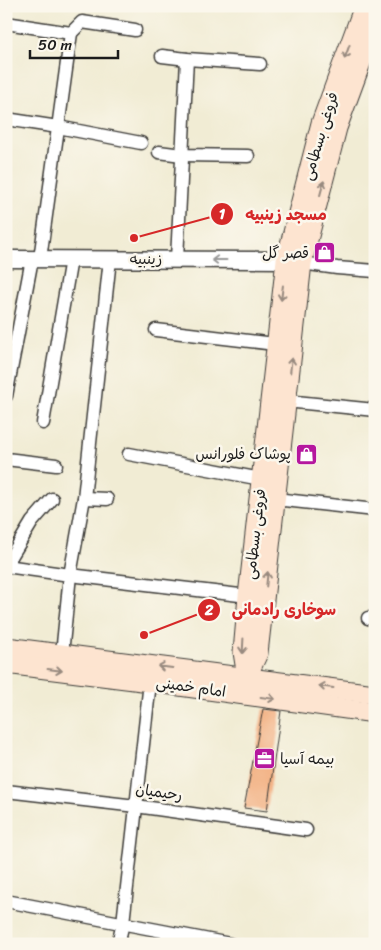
<svg xmlns="http://www.w3.org/2000/svg" width="381" height="950" font-family="Sriracha,'Playpen Sans Arabic',sans-serif">
<style>
.building{fill:#f2ab7a}
.lines{fill:none;stroke-linecap:round;stroke-linejoin:round}
.minor-casing{stroke:#3c3b38;stroke-width:15}
.tertiary-casing{stroke:#3c3b38;stroke-width:19}
.secondary-casing{stroke:#3c3b38;stroke-width:21}
.minor{stroke:#fff;stroke-width:12}
.tertiary{stroke:#fff;stroke-width:16}
.secondary{stroke:#fde4d0;stroke-width:19}
.oneway{stroke:#988a7f}
.oneway2{stroke:#999}
.labels{text-anchor:middle;dominant-baseline:central;stroke-width:5;stroke-linejoin:round;paint-order:stroke}
.street-label{font-size:15px;fill:#1c1c1c;stroke:#fbf7ec}
.poi-label{font-size:15px;fill:#1c1c1c;stroke:#fbf7ec;text-anchor:end}
.leader{fill:none;stroke:#d62828;stroke-width:2}
.callout-dot{fill:#d62828;stroke:#fbf7ec;stroke-width:2}
.mark-label{font-size:15px;text-anchor:middle;font-weight:bold;fill:#fff}
.callout-label{font-size:16px;text-anchor:middle;font-weight:bold;fill:#d62828;stroke:#fbf7ec;stroke-width:5;stroke-linejoin:round;paint-order:stroke}
</style>
<rect width="100%" height="100%" fill="#fbf7ec"/>
<filter id="ink" filterUnits="userSpaceOnUse"><feTurbulence type="fractalNoise" baseFrequency=".02" numOctaves="2"/><feDisplacementMap in="SourceGraphic" scale="10" xChannelSelector="R" yChannelSelector="G"/><feConvolveMatrix kernelMatrix="1 2 1 2 8 2 1 2 1" color-interpolation-filters="sRGB"/></filter>
<filter id="wash" filterUnits="userSpaceOnUse"><feTurbulence type="fractalNoise" baseFrequency=".0096" numOctaves="4" result="noise"/><feDisplacementMap in="SourceGraphic" scale="20" xChannelSelector="R" yChannelSelector="G"/><feGaussianBlur stdDeviation="1.12" result="paint"/><feColorMatrix in="noise" values="0 0 0 0 0 0 0 0 0 0 0 0 0 0 0 0 0 1.4 0 .05"/><feComposite in="paint" operator="in"/></filter>
<g filter="url(#wash)">
<rect width="100%" height="100%" fill="#f1ecd4"/>
<g id="blocks">
<path class="building" d="M263,709L281,711L267,811L244,808Z"/>
</g>
</g>
<g filter="url(#ink)">
<use href="#blocks" fill-opacity="0" stroke="#3c3b38" stroke-width="1"/>
<g class="lines">
<defs>
<g id="minor">
<path d="M6,23L71,33"/>
<path d="M71,33L82,22L135,30"/>
<path d="M162,56L187,59L260,64"/>
<path d="M6,119L58,127L141,143"/>
<path d="M159,152L182,155L248,156"/>
<path d="M40,259L71,33"/>
<path d="M177,259L187,59"/>
<path d="M302,263L337,268L375,271"/>
<path d="M156,330L275,344"/>
<path d="M6,396L32,259"/>
<path d="M286,401L375,410"/>
<path d="M43,423L71,259"/>
<path d="M129,454L261,479"/>
<path d="M6,459L56,465"/>
<path d="M84,498L107,499"/>
<path d="M275,499L375,510"/>
<path d="M6,565L32,522L52,499"/>
<path d="M6,566L70,575L248,596"/>
<path d="M368,618L375,619"/>
<path d="M62,654L70,575L84,498L110,259"/>
<path d="M6,791L136,806L306,830"/>
<path d="M6,901L230,944"/>
<path d="M118,944L123,923L150,682"/>
</g>
<path id="tertiary" d="M6,259L286,260"/>
<g id="secondary">
<path d="M6,647L375,694"/>
<path d="M6,664L150,682L375,713"/>
<path d="M247,677L243,652L248,596L286,260L321,123L364,6"/>
<path d="M244,695L247,677L258,653L302,263L337,128L375,25"/>
</g>
</defs>
<use href="#minor" class="minor-casing"/>
<use href="#tertiary" class="tertiary-casing"/>
<use href="#secondary" class="secondary-casing"/>
<use href="#minor" class="minor"/>
<use href="#tertiary" class="tertiary"/>
<use href="#secondary" class="secondary"/>
</g>
<defs><path id="oneway-shaft" d="M-6 0H5M1.5-3L5.5 0L1.5 3" fill="none" stroke-width="1.6" stroke-linecap="round" stroke-linejoin="round" transform="scale(1.25)"/></defs>
<g class="oneway">
<use href="#oneway-shaft" transform="translate(347 52) rotate(110)"/>
<use href="#oneway-shaft" transform="translate(322 188) rotate(-75)"/>
<use href="#oneway-shaft" transform="translate(282 293) rotate(97)"/>
<use href="#oneway-shaft" transform="translate(291 365) rotate(-84)"/>
<use href="#oneway-shaft" transform="translate(267 579) rotate(-84)"/>
<use href="#oneway-shaft" transform="translate(243 646) rotate(93)"/>
<use href="#oneway-shaft" transform="translate(165 667) rotate(-173)"/>
<use href="#oneway-shaft" transform="translate(55 670) rotate(7)"/>
<use href="#oneway-shaft" transform="translate(326 687) rotate(-173)"/>
<use href="#oneway-shaft" transform="translate(268 698) rotate(8)"/>
</g>
<use class="oneway2" href="#oneway-shaft" transform="translate(219 260) rotate(-180)"/>
</g>
<defs>
<symbol id="shop-square" viewBox="-11 -11 22 22"><rect x="-9" y="-9" width="18" height="18" rx="4" fill="#b5179e" stroke="#fbf7ec"/><path d="M-5-2.5h2.3a2.7 3.5 0 0 1 5.4 0H5L5.5 6h-11ZM-1.5-2.5h3a1.5 2.3 0 0 0-3 0Z" fill="#fff"/></symbol>
<symbol id="office-square" viewBox="-11 -11 22 22"><rect x="-9" y="-9" width="18" height="18" rx="4" fill="#b5179e" stroke="#fbf7ec"/><path d="M-6-3h4V-5.5h4V-3h4V5H-6ZM-1-4.5V-3h2v-1.5ZM-6 0V1H6V0Z" fill="#fff"/></symbol>
</defs>
<g fill-rule="evenodd">
<use href="#shop-square" x="312" y="240" width="25" height="25"/>
<use href="#shop-square" x="294" y="442" width="25" height="25"/>
<use href="#office-square" x="252" y="746" width="25" height="25"/>
</g>
<g class="labels">
<g class="street-label">
<text transform="translate(320 136) rotate(-73)">فروغی بسطامی</text>
<text x="146" y="259">زینبیه</text>
<text transform="translate(255 534) rotate(-83)">فروغی بسطامی</text>
<text transform="translate(191 687) rotate(8)">امام خمینی</text>
<text transform="translate(159 792) rotate(8)">رحیمیان</text>
</g>
<g class="poi-label">
<text x="309" y="253">قصر گل</text>
<text x="291" y="454">پوشاک فلورانس</text>
<text x="280" y="759" text-anchor="start">بیمه آسیا</text>
</g>
</g>
<path class="leader" d="M134 238L222 214M144 635L209 610"/>
<g class="callout-dot">
<circle cx="134" cy="238" r="5"/>
<circle cx="144" cy="635" r="5"/>
<circle cx="222" cy="214" r="12"/>
<circle cx="209" cy="610" r="12"/>
</g>
<g class="mark-label">
<text x="222" y="219">1</text>
<text x="209" y="615">2</text>
</g>
<g class="callout-label">
<text x="286" y="220">مسجد زینبیه</text>
<text x="284" y="615">سوخاری رادمانی</text>
</g>
<rect width="381" height="950" fill="none" stroke="#fbf7ec" stroke-width="25"/>
<path d="M30 50v8h88v-8" fill="none" stroke="#1c1c1c" stroke-width="2.5"/>
<text x="38" y="50" font-size="15" fill="#1c1c1c" stroke="#fbf7ec" stroke-width="4" paint-order="stroke">50 m</text>
</svg>
